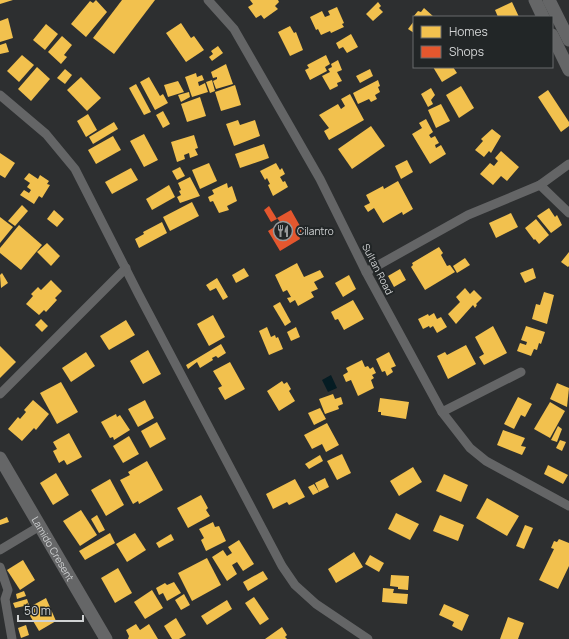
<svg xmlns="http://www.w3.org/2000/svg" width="569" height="639" font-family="Manrope,sans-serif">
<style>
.water{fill:#051c23}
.homes{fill:#f2c14e}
.shops{fill:#e4572e}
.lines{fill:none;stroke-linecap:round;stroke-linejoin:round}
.street{stroke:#646566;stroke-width:9}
.secondary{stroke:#656667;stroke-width:13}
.labels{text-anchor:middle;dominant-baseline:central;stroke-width:4;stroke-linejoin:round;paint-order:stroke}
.poi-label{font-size:10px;fill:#d0d2d3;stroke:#222627;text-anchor:start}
.street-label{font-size:10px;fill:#d0d2d3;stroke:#222627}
</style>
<rect width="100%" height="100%" fill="#2d2f30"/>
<path class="water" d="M331,375L337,388L328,392L322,380Z"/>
<g class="homes">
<path d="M0,0H13L0,4Z"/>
<path d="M96,0L107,12L86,37L71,24L90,1L93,3Z"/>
<path d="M122,0H155L114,54L93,38Z"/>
<path d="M250,0H278L279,2L275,6L278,9L264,19L261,15L256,18L248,7L253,4Z"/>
<path d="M378,2L381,6L379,8L383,12L373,21L366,14Z"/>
<path d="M512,2L519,17H498L495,10Z"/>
<path d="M337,7L344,23L342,24L344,27L331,33L330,31L321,35L318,29L316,30L310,17L322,11L325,17L330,15L328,11Z"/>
<path d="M424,8L434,17H413L418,11L421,12Z"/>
<path d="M8,18L13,38L0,42V21Z"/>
<path d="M414,21V33L408,29Z"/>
<path d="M181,23L191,38L194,36L204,50L186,62L166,33Z"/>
<path d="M46,24L58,34L45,50L33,40Z"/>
<path d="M290,26L294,33L296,32L303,50L290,56L278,32Z"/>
<path d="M351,34L358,47L347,53L343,47L339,49L336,43Z"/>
<path d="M62,36L72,45L64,55L67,57L61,64L48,52Z"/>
<path d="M6,43L9,52L0,54V45Z"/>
<path d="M218,46L223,53L212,61L209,57L213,54L211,51Z"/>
<path d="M22,55L34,65L19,82L7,71Z"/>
<path d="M326,55L330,64L325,67L327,71L310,80L305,70L309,68L307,65Z"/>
<path d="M338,60L342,70L337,72L342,81L337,83L338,86L330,90L322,76L330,72L328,69L332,67L331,64Z"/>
<path d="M226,64L233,84L216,89L213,81L217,79V77L213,78L211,72Z"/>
<path d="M37,67L50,79L31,101L18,89Z"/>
<path d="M433,67H453L457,73L442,82Z"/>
<path d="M65,69L72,75L65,84L57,78Z"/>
<path d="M370,69L373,76L360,83L356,76Z"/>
<path d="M196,73L197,77L202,75L204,80L198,82L199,86L205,83L208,92L192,97L185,77Z"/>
<path d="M81,77L101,98L87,111L67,90Z"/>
<path d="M149,77L160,96L163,94L168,103L155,110L140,82Z"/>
<path d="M212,80L215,91L210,93L206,82Z"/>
<path d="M378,80L380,86L378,87L380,92L375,95L377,99L371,102L369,99L358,104L353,93Z"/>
<path d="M178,81L184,92L168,97L164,85Z"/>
<path d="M136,84L151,112L144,115L129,88Z"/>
<path d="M235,85L241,105L221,111L215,92Z"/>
<path d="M461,86L474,108L459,118L446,95Z"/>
<path d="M431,88L435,95L431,100L433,104L428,107L421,94Z"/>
<path d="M548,90L569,122V126L561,132L538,97Z"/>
<path d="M189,92L190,97L181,102L178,95Z"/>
<path d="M350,94L364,120L329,140L324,131L329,128L319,115L338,104L341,109L345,106L341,99Z"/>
<path d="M200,97L206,116L187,122L181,104Z"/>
<path d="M441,104L450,121L436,128L428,110Z"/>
<path d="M163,111L170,124L163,128L156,115Z"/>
<path d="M88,114L97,130L86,137L77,121Z"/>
<path d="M426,119L433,132L429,135L431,138L435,136L439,143L435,145L436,148L441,145L446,154L430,164L412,134L422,128L419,123Z"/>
<path d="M238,120L240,125L255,120L260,136L234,146L226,124Z"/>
<path d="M114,122L118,129L93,144L89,137Z"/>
<path d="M371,126L385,146L352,169L338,149Z"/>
<path d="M492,129L501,136L491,153L489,151L484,157L475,150L483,141L481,139Z"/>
<path d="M144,134L158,160L144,167L130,141Z"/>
<path d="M194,135L198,148L195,149L198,155L190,158L189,153L184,155L185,159L177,162L171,142Z"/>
<path d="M113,136L121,150L96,164L88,150Z"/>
<path d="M264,144L269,158L240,168L235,154Z"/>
<path d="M501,151L519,167L507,181L501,176L493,185L480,174L490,163L494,166L498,161L495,158Z"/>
<path d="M0,153L15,163L5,178L0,175Z"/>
<path d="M407,160L413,172L401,179L395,166Z"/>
<path d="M209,163L217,181L200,189L192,170Z"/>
<path d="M276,163L280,170L282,168L285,174L280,177L283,182L285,181L288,187L273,196L268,185L270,184L267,178L265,180L260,171Z"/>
<path d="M180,167L185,176L177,180L172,171Z"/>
<path d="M131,168L138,180L112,194L105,182Z"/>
<path d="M29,173L38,179L40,175L49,181L47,184L50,185L42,198L39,196L34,204L20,195L24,190L29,193L31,190L27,187L30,183L24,179Z"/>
<path d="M190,177L200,196L180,203L177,197L181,195L179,191L181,190L178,183Z"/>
<path d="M398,181L413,209L403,215L402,212L383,223L374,208L368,212L364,206L370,203L366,195L383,186L384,189Z"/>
<path d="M227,183L228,188L232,186L237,201L227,206L229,210L219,213L213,201L210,202L208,197L214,194L212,190Z"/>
<path d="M169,185L175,197L152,210L146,199Z"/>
<path d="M192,202L199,216L170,231L163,217Z"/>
<path d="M22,205L28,211L15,226L8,221Z"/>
<path d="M549,208L555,217L557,215L562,225L551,233L537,216Z"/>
<path d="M54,210L64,219L57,227L47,219Z"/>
<path d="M511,213L518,227L496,238L489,223Z"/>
<path d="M0,217L13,227L0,243Z"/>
<path d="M536,219L549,235L539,244L535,239L534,240L525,228Z"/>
<path d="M162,222L167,233L139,248L135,239L144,234L143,232Z"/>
<path d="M19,225L42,245L21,270L0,253V248Z"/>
<path d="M329,228L332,233L327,236L324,231Z"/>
<path d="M47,243L60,256L51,266L37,252Z"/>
<path d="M439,247L443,253L441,255L447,266L450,265L455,272L425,290L411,267L413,265L412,263Z"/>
<path d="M569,252V266L568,267L561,262Z"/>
<path d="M465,258L470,265L457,273L453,266Z"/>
<path d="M297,263L304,277L320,270L324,277L314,282L318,289L311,292L314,297L298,306L295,300L290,303L287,298L291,297L287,290L283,292L275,275Z"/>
<path d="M244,268L249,276L236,283L232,275Z"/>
<path d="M533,268L536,278L525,283L520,273Z"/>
<path d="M400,269L406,280L394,287L388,276Z"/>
<path d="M2,273L8,283L1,288L0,275Z"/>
<path d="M349,275L356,289L343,297L335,283Z"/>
<path d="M217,278L228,297L223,300L216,288L210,291L206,285Z"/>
<path d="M51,280L62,291L55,298L57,300L46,312L44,310L39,315L26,304L33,296L31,294L38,287L41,290Z"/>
<path d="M465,288L470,294L474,290L482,298L476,304L477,305L475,308L473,305L456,324L448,314L460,302L456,297Z"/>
<path d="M544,292L554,295L547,324L532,319L536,304L540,305Z"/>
<path d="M353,300L364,319L344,330L338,319L335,320L331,312Z"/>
<path d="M280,302L291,322L285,326L273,306Z"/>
<path d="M434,313L437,319L441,317L447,327L437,333L433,326L430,328L429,326L423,329L418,319L428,314L429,316Z"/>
<path d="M213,315L225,337L209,346L197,324Z"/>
<path d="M41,319L48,326L42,332L35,325Z"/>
<path d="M126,320L135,335L109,350L100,336Z"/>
<path d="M493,326L507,353L484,365L479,357L484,354L475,337Z"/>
<path d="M526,326L545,332L541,344L539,343L537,350L534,349L531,356L517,351L520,343L526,345L527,342L521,340Z"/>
<path d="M267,327L271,337L275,335L276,338L278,337L283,349L269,355L259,331Z"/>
<path d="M296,327L300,337L291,341L287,332Z"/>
<path d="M221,344L226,353L218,358L216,356L212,358L213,360L200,368L197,362L188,369L186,365Z"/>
<path d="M466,345L476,364L448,379L437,356L445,352L447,355Z"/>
<path d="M0,346L16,362L0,378Z"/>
<path d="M148,350L161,374L143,384L130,361Z"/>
<path d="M86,352L95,366L71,382L62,368Z"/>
<path d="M389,352L396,366L391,368L393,372L387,376L385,371L382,372L376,359Z"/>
<path d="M362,360L365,367L368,366L370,369L373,367L376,373L372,375L374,378L371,380L374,388L358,396L351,380L346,382L343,375L348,372L346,368Z"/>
<path d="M230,362L245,389L225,400L218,388L222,386L213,371Z"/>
<path d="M282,381L284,384L287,382L291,389L289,391L295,401L279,411L267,391Z"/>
<path d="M61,382L78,412L57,424L40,393Z"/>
<path d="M557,383L569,388L567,407L550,399Z"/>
<path d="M333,394L335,399L341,397L343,404L338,406L339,409L325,414L319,399Z"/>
<path d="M518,397L532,404L525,417L521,415L514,429L504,424Z"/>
<path d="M380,398L409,402L406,419L381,415V412H378Z"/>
<path d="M33,400L49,414L36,430L34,428L22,441L8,429L18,417L20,419L26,412L24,410Z"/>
<path d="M145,400L154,418L138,427L128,409Z"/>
<path d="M550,402L565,411L550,438L534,429Z"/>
<path d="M320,408L326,419L314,425L308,413Z"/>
<path d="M116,414L117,417L120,415L130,430L114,440L113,437L110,438L101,422Z"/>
<path d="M157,422L166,439L150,448L141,431Z"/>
<path d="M327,423L339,445L326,452L322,444L312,449L304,435Z"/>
<path d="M558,426L562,429L557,442L551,440Z"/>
<path d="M503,430L525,438L521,446L526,447L522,455L497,445Z"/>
<path d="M69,433L82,457L67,465L64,460L59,463L53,451L57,449L53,442Z"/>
<path d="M129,436L139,454L123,463L113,446Z"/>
<path d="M560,440L566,442L562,451L556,448Z"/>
<path d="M342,454L351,473L337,480L327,461Z"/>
<path d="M320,455L323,461L309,469L305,464Z"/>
<path d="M147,461L163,490L139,504L138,501L133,504L120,480L130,475L128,472Z"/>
<path d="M548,465L568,475L563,484L544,474Z"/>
<path d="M413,467L422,482L399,496L390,481Z"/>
<path d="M56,473L69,495L53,505L40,483Z"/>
<path d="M444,474L468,485L461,502L436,491Z"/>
<path d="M325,478L329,487L319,492L315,483Z"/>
<path d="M110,479L124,505L106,516L91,490Z"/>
<path d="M295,479L305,497L289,505L287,502L273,509L266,494Z"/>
<path d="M314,484L319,492L313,495L308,487Z"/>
<path d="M201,495L208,508L206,510L210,516L188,528L177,508Z"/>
<path d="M487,498L519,516L507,536L476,518Z"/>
<path d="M81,510L97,535L80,546L63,521Z"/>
<path d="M396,513L419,524L410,540L388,529Z"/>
<path d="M97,515L105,530L99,533L91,519Z"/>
<path d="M440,515L464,525L458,541L433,531Z"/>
<path d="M7,517L9,522L0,525V520Z"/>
<path d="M213,522L215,527L219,526L226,541L206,551L201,540L204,538L199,529Z"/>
<path d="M525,525L533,528L524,549L516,546Z"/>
<path d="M110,533L115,543L85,560L79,551Z"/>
<path d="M135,533L146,550L127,562L116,544Z"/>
<path d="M171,534L174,540L159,548L156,543Z"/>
<path d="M559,539L569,543V566L558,589L539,580L554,549L551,548L554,541L557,542Z"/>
<path d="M239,540L254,564L243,571L237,562L232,565L237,574L227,581L212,557L223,550L227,556L232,553L228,547Z"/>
<path d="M354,552L363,567L336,583L328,569Z"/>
<path d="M370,555L384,563L379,572L365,564Z"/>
<path d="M207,558L221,585L192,601L178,573Z"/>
<path d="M23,560L35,580L20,590L7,570Z"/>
<path d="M118,568L132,593L115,603L101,578Z"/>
<path d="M263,571L268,579L248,591L243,582Z"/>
<path d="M391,575L409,576L408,590L398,589V587L390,586Z"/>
<path d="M174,582L181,593L167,601L163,593L159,595L156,588L165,583L167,585Z"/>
<path d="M383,588L394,589L393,593L408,594L407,604L382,602Z"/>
<path d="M152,590L163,608L145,619L134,602Z"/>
<path d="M24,591L26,596L17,599L16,594Z"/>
<path d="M184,594L190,605L181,610L175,600Z"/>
<path d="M254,597L269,619L260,625L245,603Z"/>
<path d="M46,598L56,621L39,631L26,609Z"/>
<path d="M27,599L29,605L15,608L13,603Z"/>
<path d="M227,600L232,609L207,625L201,616Z"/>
<path d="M444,604L469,615L462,631L452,626L454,622L439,615Z"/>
<path d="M508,617L524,623L518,639H500Z"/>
<path d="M176,618L186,635L179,639H172L164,626Z"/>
<path d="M136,624L140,630L149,624L158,639H128L129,636L126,630Z"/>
<path d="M26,625L29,635L21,638L18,628Z"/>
<path d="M282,627L287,635L285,637L287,639H265Z"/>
</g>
<g class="shops">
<path d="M269,206L277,219L271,222L264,210Z"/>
<path d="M291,210L304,233L299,236L300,239L280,251L268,231L281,223L277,218Z"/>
</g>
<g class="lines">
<g class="street">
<path d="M208,0L234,29L320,179L366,272L442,412L470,448L486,461L569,506"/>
<path d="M0,95L46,134L75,169L139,295L282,566L295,585L316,604L368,639"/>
<path d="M540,185L569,213"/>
<path d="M366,272L468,215L540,185L569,164"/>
<path d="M0,394L126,268"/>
<path d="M442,412L521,372"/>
<path d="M0,550L40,526"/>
<path d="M0,567L8,590L5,599L12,639"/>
</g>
<g class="secondary">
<path d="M535,0L543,17"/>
<path d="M549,0L569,40"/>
<path d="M552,35L569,70"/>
<path id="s1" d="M0,458L106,639"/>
</g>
</g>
<defs>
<symbol id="restaurant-ring" viewBox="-11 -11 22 22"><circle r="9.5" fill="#222627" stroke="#97999a" stroke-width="1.5"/><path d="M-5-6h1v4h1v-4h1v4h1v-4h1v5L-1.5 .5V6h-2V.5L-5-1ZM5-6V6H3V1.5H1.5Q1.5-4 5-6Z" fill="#97999a"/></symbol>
</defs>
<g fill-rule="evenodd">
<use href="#restaurant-ring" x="272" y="220" width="22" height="22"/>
</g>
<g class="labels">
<g class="poi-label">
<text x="297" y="231">Cilantro</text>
</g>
<g class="street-label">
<text transform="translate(378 269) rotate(63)">Sultan Road</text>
<text stroke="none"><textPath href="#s1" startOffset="105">Lamido Cresent</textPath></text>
</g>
</g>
<rect x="413" y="16" width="140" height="52" fill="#222627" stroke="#686b6c"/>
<rect x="421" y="26" width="20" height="12" fill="#f2c14e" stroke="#686b6c"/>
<text x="449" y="36" font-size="12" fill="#d0d2d3">Homes</text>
<rect x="421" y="46" width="20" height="12" fill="#e4572e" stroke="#686b6c"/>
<text x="449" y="56" font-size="12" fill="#d0d2d3">Shops</text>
<path d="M18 615v6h65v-6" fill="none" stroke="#d0d2d3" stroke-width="2"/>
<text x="24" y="615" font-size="12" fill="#d0d2d3" stroke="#222627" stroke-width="3" paint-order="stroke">50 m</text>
</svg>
